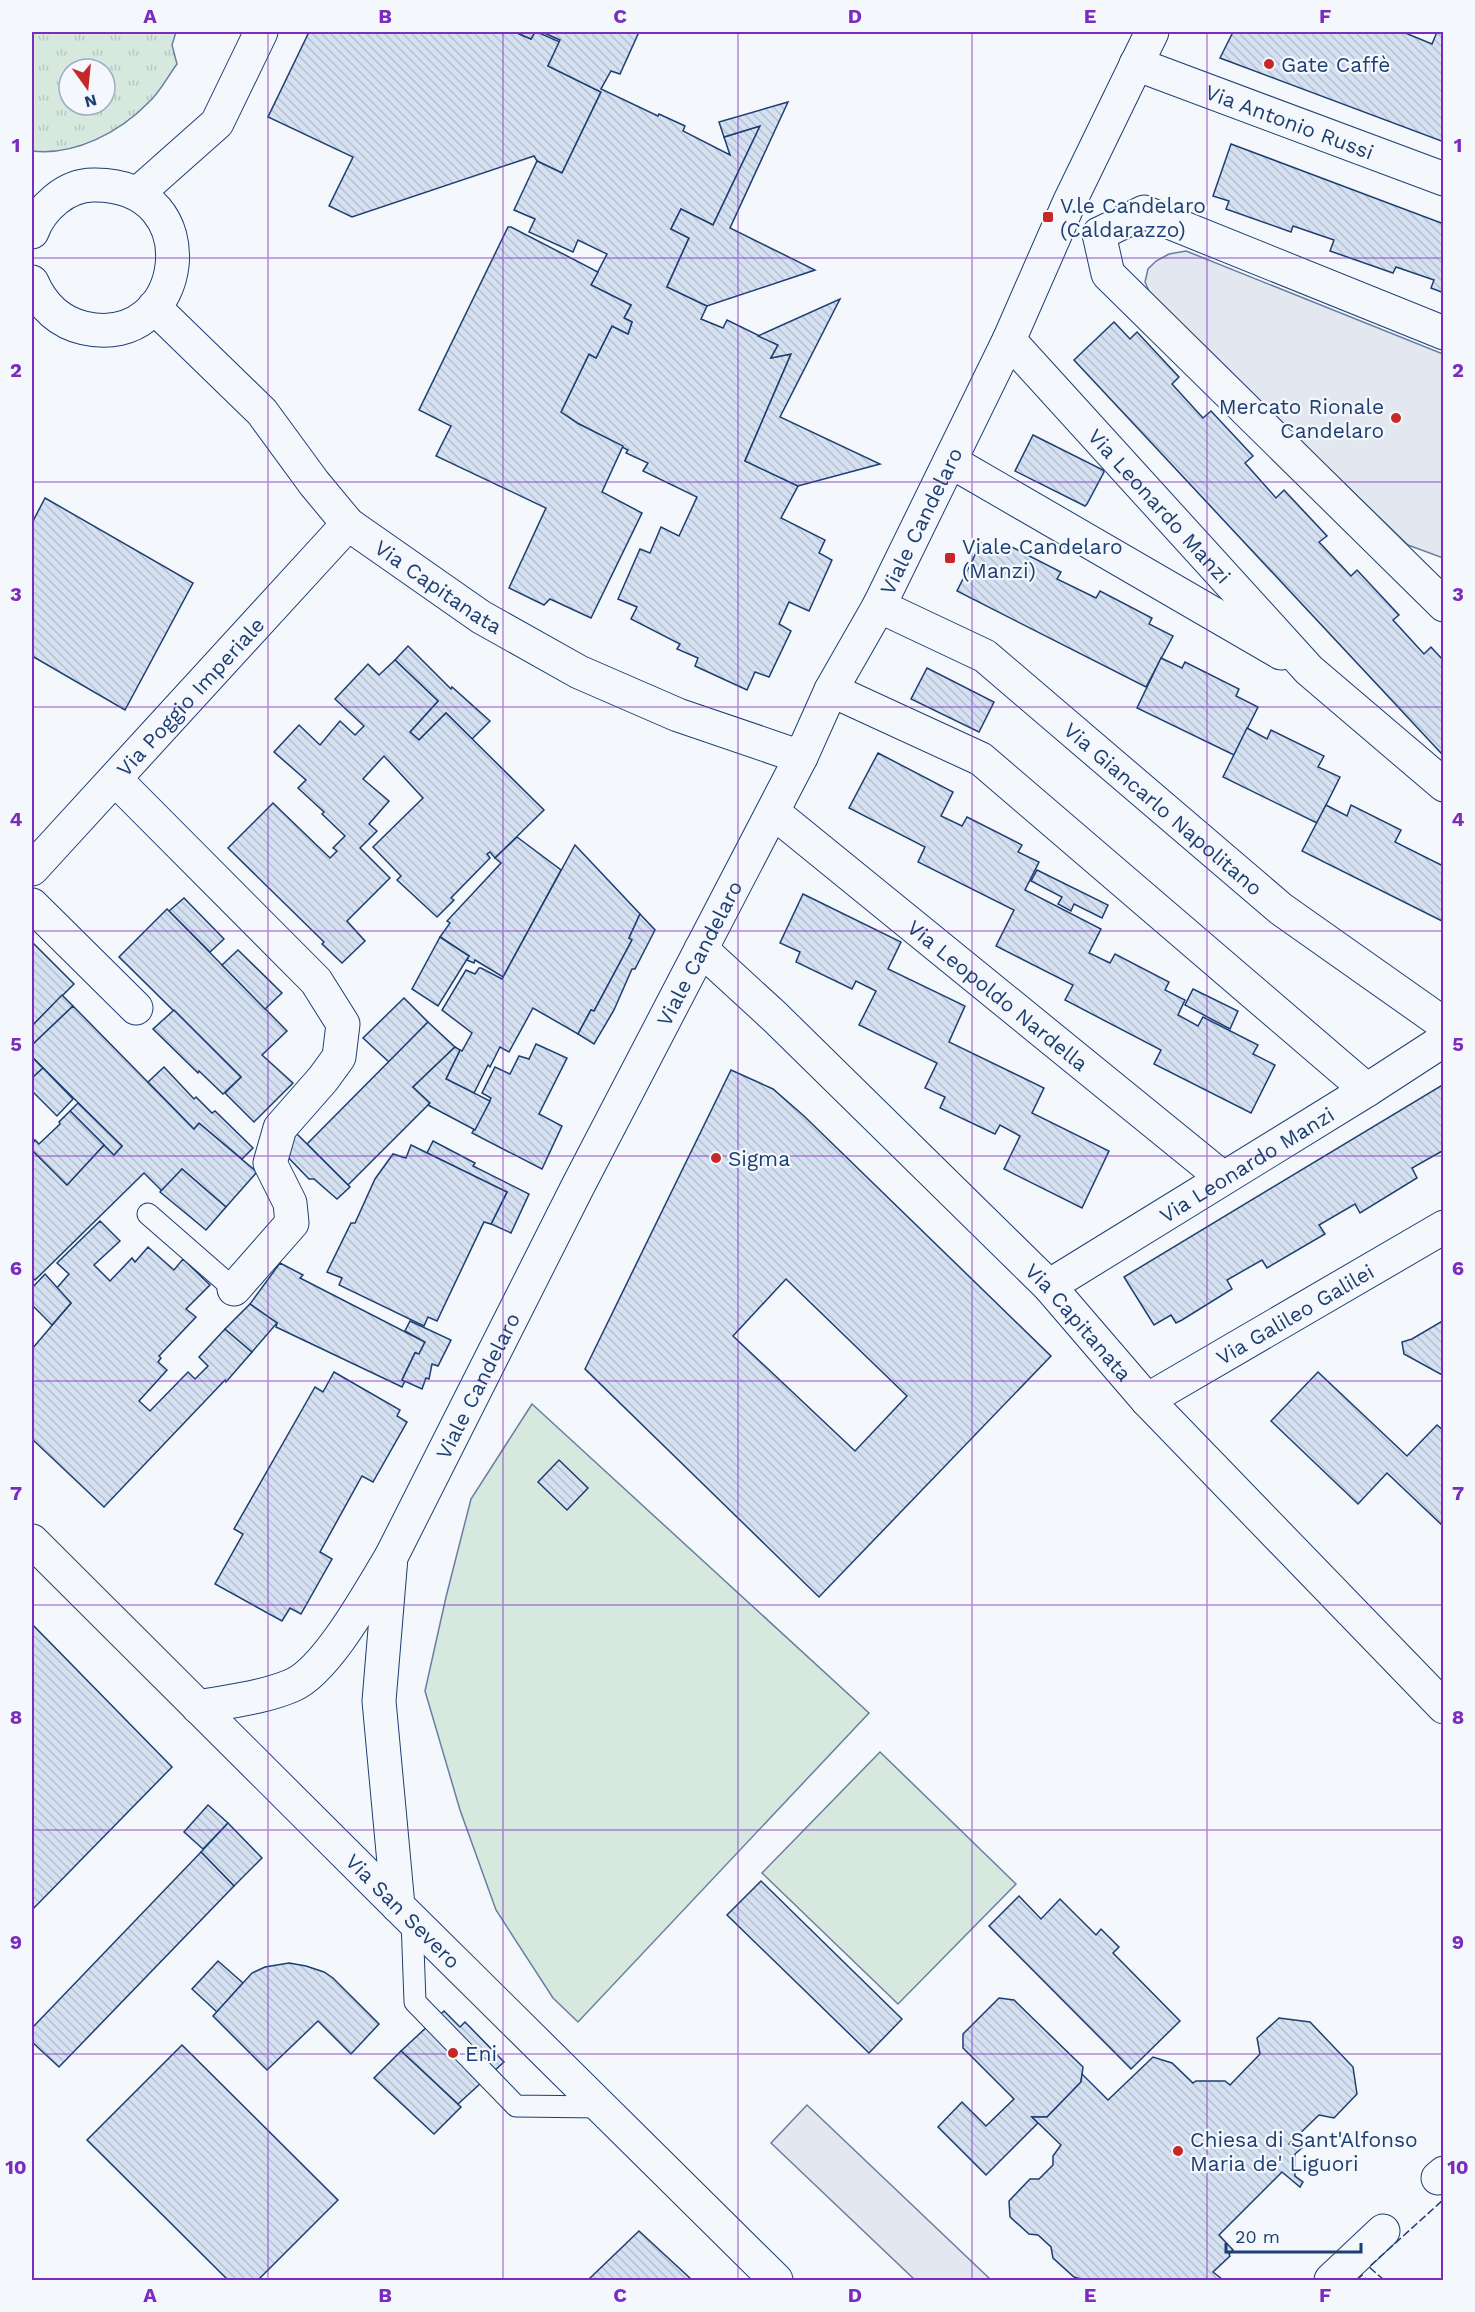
<svg xmlns="http://www.w3.org/2000/svg" width="1475" height="2312" font-family="'Work Sans',sans-serif">
<style>
.grass{fill:url(#grass-tufts);stroke:#687fa3;stroke-width:1.5;fill-rule:evenodd}
.green{fill:#d7e8df;stroke:#687fa3;stroke-width:1.5}
.parking{fill:#e3e8f0;stroke:#687fa3;stroke-width:1.5}
.building{fill:url(#building-back-hatch);stroke:#1d3f73;stroke-width:1.5;fill-rule:evenodd}
.lines{fill:none;stroke-linecap:round;stroke-linejoin:round}
.service-casing{stroke:#1d3f73;stroke-width:23}
.minor-casing{stroke:#1d3f73;stroke-width:35}
.tertiary-casing{stroke:#1d3f73;stroke-width:35}
.secondary-casing{stroke:#1d3f73;stroke-width:35}
.service{stroke:#f4f7fb;stroke-width:21}
.minor{stroke:#f4f7fb;stroke-width:33}
.tertiary{stroke:#f4f7fb;stroke-width:33}
.secondary{stroke:#f4f7fb;stroke-width:33}
.fence{stroke:#1d3f73;stroke-width:1.5;stroke-dasharray:8 3;stroke-linecap:butt}
.grid{fill:none;stroke:#7b2cbf;stroke-width:1.5;stroke-opacity:0.55}
.poi-dot{fill:#c62828;stroke:#f4f7fb;stroke-width:2}
.labels{text-anchor:middle;dominant-baseline:central;stroke-width:4.5;stroke-linejoin:round;paint-order:stroke}
.poi-label{font-size:21px;fill:#1d3f73;stroke:#f4f7fb;text-anchor:start}
.street-label{font-size:21px;fill:#1d3f73;stroke:#f4f7fb}
.neatline{fill:none;stroke:#7b2cbf;stroke-width:2}
.grid-label{font-size:20px;text-anchor:middle;font-weight:bold;fill:#7b2cbf}
</style>
<defs>
<pattern id="grass-tufts" width="24" height="20" patternUnits="userSpaceOnUse" patternTransform="scale(1.5)"><rect width="24" height="20" fill="#d7e8df"/><path d="M3 7l-1-3M5 7V3M7 7l1-3M15 17l-1-3M17 17v-4M19 17l1-3" fill="none" stroke="#b8c8c3"/></pattern>
<pattern id="building-back-hatch" width="6" height="6" patternUnits="userSpaceOnUse" patternTransform="scale(1.5)"><rect width="6" height="6" fill="#d5e0f0"/><path d="M-1 5l2 2M0 0l6 6M5-1l2 2" fill="none" stroke="#b6c1d1"/></pattern>
</defs>
<rect width="100%" height="100%" fill="#f4f7fb"/>
<path class="grass" d="M32,32H176L172,45L177,64C168,76 160,92 149,102C120,132 75,156 32,151ZM69,69H105V105H69Z"/>
<g class="green">
<path d="M532,1404L869,1713L578,2022L553,1998L496,1910L460,1810L425,1691L446,1597L471,1499Z"/>
<path d="M880,1752L1016,1884L898,2004L762,1873Z"/>
</g>
<g class="parking">
<path d="M1186,251L1443,354V558L1408,545L1152,298L1145,282L1148,269L1156,261L1169,254Z"/>
<path d="M807,2105L991,2280H915L771,2143Z"/>
</g>
<g class="building">
<path d="M309,32H515L531,39L535,32H537L560,42L548,66L601,92L562,173L537,161L534,156L352,217L329,206L353,157L268,117Z"/>
<path d="M515,32H535L531,39Z"/>
<path d="M542,32H639L620,74L611,71L601,89L658,116L659,114L685,126L683,131L730,155L724,137L760,126L713,225L681,209L671,229L689,238L667,287L707,306L701,319L723,328L727,320L778,345L771,358L791,354L745,461L798,486L781,518L825,540L819,553L832,560L809,611L789,602L779,624L791,631L769,677L755,672L747,690L695,666L698,658L677,649L680,644L631,619L637,607L618,599L640,549L650,553L661,527L679,536L697,497L643,471L648,463L626,453L628,450L579,424L561,412L589,354L596,358L612,326L628,334L632,322L624,318L631,305L591,285L607,254L578,240L573,252L529,232L535,219L514,210L537,161L562,173L601,92L548,66L560,40Z"/>
<path d="M1233,32H1403L1432,44L1437,32H1444V142L1220,58Z"/>
<path d="M788,102L730,228L815,270L707,306L667,287L689,238L671,229L681,209L713,225L760,126L724,137L719,122Z"/>
<path d="M1231,144L1444,224V293L1431,288L1434,280L1396,267L1393,273L1330,251L1334,240L1293,226L1291,232L1226,209L1229,201L1213,196Z"/>
<path d="M508,227H511L598,272L591,285L631,305L624,318L632,322L628,334L612,326L596,358L589,354L561,412L579,424L623,446L602,492L642,513L591,618L550,599L544,605L509,588L546,508L436,456L451,426L419,410Z"/>
<path d="M840,299L780,417L880,464L798,486L745,461L791,354L771,358L778,345L758,336Z"/>
<path d="M1114,322L1130,339L1137,332L1179,377L1172,384L1203,418L1211,411L1253,456L1245,463L1276,498L1284,490L1327,536L1319,542L1351,576L1357,570L1399,615L1393,620L1424,654L1431,647L1444,661V751L1441,753L1074,360Z"/>
<path d="M1033,435L1103,470L1104,472L1087,504L1085,506L1015,471Z"/>
<path d="M45,498L193,583L125,710L32,656V523Z"/>
<path d="M981,543L1002,554L1006,544L1061,572L1057,579L1096,598L1100,591L1152,618L1149,624L1173,636L1146,687L957,591Z"/>
<path d="M408,646L451,689L452,687L490,721L472,739L446,713L419,740L410,732L438,701L395,660Z"/>
<path d="M1161,658L1182,668L1185,662L1239,689L1236,696L1258,707L1234,755L1137,708Z"/>
<path d="M395,660L438,701L410,732L419,740L446,713L544,810L495,858L490,852L487,854L490,858L451,898L454,900L437,917L397,880L401,876L373,847L423,798L384,756L363,779L389,801L369,824L377,831L360,848L390,878L347,921L365,941L342,963L322,944L324,942L228,848L273,803L330,858L337,851L333,848L345,836L322,814L324,812L298,788L306,780L274,752L299,725L320,745L340,721L355,735L364,726L335,699L368,664L379,675Z"/>
<path d="M927,668L994,702L979,732L911,699Z"/>
<path d="M1247,728L1267,739L1271,730L1324,756L1318,767L1340,777L1317,823L1223,777Z"/>
<path d="M878,753L953,792L941,816L962,826L967,817L1022,845L1018,852L1039,862L1025,890L1101,929L1089,953L1110,963L1115,954L1169,982L1165,990L1185,1000L1178,1015L1198,1026L1203,1017L1258,1045L1253,1054L1275,1065L1251,1113L1154,1064L1161,1050L1065,1000L1073,985L996,946L1014,910L918,862L925,847L849,808Z"/>
<path d="M1326,805L1347,816L1351,805L1401,830L1395,842L1441,865L1444,859V922L1302,851Z"/>
<path d="M517,837L561,870L503,977L475,960L474,963L467,960L469,956L440,937L450,923L447,921L501,863L495,858Z"/>
<path d="M575,845L640,914L629,938L632,940L594,1011L591,1010L578,1034L533,1008L509,1052L500,1047L490,1067L488,1065L474,1093L446,1079L460,1050L462,1051L472,1033L442,1010L466,970L475,974L479,968H481L502,979Z"/>
<path d="M1037,870L1108,905L1102,918L1074,904L1071,911L1058,904L1062,897L1031,881Z"/>
<path d="M803,894L901,942L888,969L965,1006L949,1042L1044,1088L1032,1113L1109,1151L1082,1208L1004,1169L1020,1136L1000,1125L995,1134L940,1108L945,1097L925,1088L937,1063L859,1025L876,991L856,981L852,989L796,962L800,952L780,943Z"/>
<path d="M184,898L224,939L210,952L169,911Z"/>
<path d="M167,909L287,1031L262,1055L293,1083L254,1122L225,1093L241,1077L119,957Z"/>
<path d="M640,914L655,930L635,969H632L614,1010L594,1044L578,1034L591,1010L594,1011L632,940L629,938Z"/>
<path d="M440,937L469,956L438,1006L412,989Z"/>
<path d="M32,942L74,984L32,1026Z"/>
<path d="M238,950L282,993L265,1009L222,965Z"/>
<path d="M1193,989L1238,1011L1230,1029L1185,1005Z"/>
<path d="M62,995L73,1006L32,1045V1026Z"/>
<path d="M404,998L428,1022L389,1062L363,1038Z"/>
<path d="M73,1006L194,1129L199,1123L257,1172L226,1207L182,1169L162,1191L144,1173L35,1280L32,1277V1150L67,1185L104,1145L114,1155L122,1146L32,1057V1045Z"/>
<path d="M174,1010L241,1077L223,1094L199,1071L198,1073L153,1029Z"/>
<path d="M428,1022L455,1047L413,1087L430,1103L348,1185L307,1144Z"/>
<path d="M536,1044L567,1058L539,1114L562,1126L542,1169L472,1133L491,1098L482,1093L495,1067L510,1074L519,1056L529,1059Z"/>
<path d="M455,1047L460,1050L446,1079L490,1101L475,1130L428,1105L430,1103L413,1087Z"/>
<path d="M32,1057L43,1068L32,1078Z"/>
<path d="M164,1067L194,1099L196,1097L212,1113L215,1111L253,1148L242,1159L199,1123L194,1129L148,1082Z"/>
<path d="M43,1068L73,1099L57,1116L32,1091V1078Z"/>
<path d="M731,1070L773,1089L804,1116L1051,1356L819,1597L585,1369ZM786,1279L907,1396L855,1451L733,1336Z"/>
<path d="M1444,1084V1150L1412,1168L1417,1178L1360,1213L1355,1204L1319,1225L1325,1234L1267,1268L1262,1260L1227,1280L1232,1289L1182,1320L1176,1323L1171,1315L1154,1325L1124,1277Z"/>
<path d="M78,1103L122,1146L114,1155L70,1111Z"/>
<path d="M70,1111L104,1145L67,1185L32,1150V1144L35,1140L39,1144L60,1124L59,1122Z"/>
<path d="M296,1133L350,1187L337,1199L314,1179H309L280,1149Z"/>
<path d="M433,1141L475,1163L473,1166L529,1194L511,1233L491,1224L507,1192L427,1153Z"/>
<path d="M411,1145L507,1192L491,1224L484,1222L437,1321L428,1317L424,1326L339,1285L342,1278L327,1272L351,1223H355L375,1179L393,1154L406,1158Z"/>
<path d="M182,1169L226,1207L206,1230L160,1192Z"/>
<path d="M100,1221L120,1241L94,1265L110,1281L132,1258L135,1262L148,1247L174,1270L183,1259L210,1285L186,1309L196,1317L159,1356L161,1358L158,1362L167,1370L139,1401L150,1411L188,1372L195,1379L208,1366L199,1357L225,1329L252,1352L226,1382L225,1380L104,1507L32,1439V1349L71,1303L56,1289L69,1274L57,1263Z"/>
<path d="M280,1263L303,1275L300,1278L425,1342L419,1354L415,1353L402,1380L405,1381L402,1387L276,1327L277,1323L250,1304Z"/>
<path d="M45,1274L71,1303L52,1325L32,1305V1288Z"/>
<path d="M250,1304L277,1323L252,1352L225,1329Z"/>
<path d="M1444,1320V1376L1404,1354L1402,1342L1412,1339Z"/>
<path d="M410,1321L451,1340L438,1366L432,1364L429,1379L426,1378L422,1389L402,1380L415,1353L419,1354L425,1342L405,1331Z"/>
<path d="M334,1372L400,1410L397,1416L407,1422L373,1482L362,1476L320,1552L332,1559L301,1614L290,1608L282,1621L215,1584L243,1534L234,1529L315,1387L323,1392Z"/>
<path d="M1318,1372L1407,1456L1437,1425L1444,1431V1527L1387,1473L1358,1504L1271,1421Z"/>
<path d="M559,1460L588,1488L567,1510L538,1482Z"/>
<path d="M32,1624L172,1767L32,1910Z"/>
<path d="M208,1805L228,1823L203,1849L184,1832Z"/>
<path d="M228,1823L262,1858L234,1886L201,1852Z"/>
<path d="M201,1852L234,1886L59,2067L32,2042V2028Z"/>
<path d="M761,1881L902,2019L869,2053L727,1915Z"/>
<path d="M1019,1896L1041,1919L1060,1899L1096,1935L1101,1929L1119,1947L1113,1953L1180,2021L1131,2069L989,1926Z"/>
<path d="M218,1961L243,1983L217,2012L192,1989Z"/>
<path d="M289,1963L306,1966L324,1972L333,1978L379,2024L351,2054L318,2021L267,2070L213,2016L252,1973L265,1967Z"/>
<path d="M999,1998L1014,2000L1083,2067L1081,2082L1047,2117H1032L1038,2123L986,2175L938,2127L962,2102L986,2126L1014,2099L963,2048V2034Z"/>
<path d="M444,2011L460,2027L465,2022L504,2062L458,2104L401,2051Z"/>
<path d="M1279,2018L1310,2022L1353,2067L1357,2094L1334,2118L1319,2115L1289,2144L1294,2146L1298,2143L1302,2148L1295,2154V2176L1303,2182L1300,2187L1282,2172L1219,2235L1233,2250L1229,2254L1230,2256L1213,2272L1223,2280H1084L1074,2277L1053,2258L1051,2247L1038,2235L1029,2234L1010,2217L1009,2201L1030,2179H1039L1053,2165V2156L1061,2145L1032,2117H1047L1081,2082L1082,2074L1108,2100L1153,2057L1172,2063L1193,2083L1196,2081H1225L1230,2085L1260,2054L1257,2038Z"/>
<path d="M182,2045L338,2200L258,2280H228L87,2140Z"/>
<path d="M401,2051L461,2107L434,2134L374,2078Z"/>
<path d="M639,2231L692,2280H588Z"/>
</g>
<g class="lines">
<defs>
<g id="service">
<path d="M148,1214L234,1289"/>
<path d="M412,1920L415,2002L516,2106L600,2107"/>
</g>
<g id="minor">
<path id="s1" d="M1136,64L1444,179"/>
<path d="M137,194L217,123L261,32"/>
<path d="M32,232C41,208 66,185 93,185C212,183 188,352 84,328C58,322 42,305 32,282"/>
<path d="M1099,234L1108,274L1444,605"/>
<path d="M1099,234L1144,212L1444,333"/>
<path id="s2" d="M154,307L262,412L314,483L348,524L481,617L579,672L678,715L801,757"/>
<path id="s3" d="M1009,340L1309,670L1444,785"/>
<path d="M950,461L1281,653"/>
<path id="s4" d="M879,606L985,656L1281,909L1444,1024"/>
<path d="M831,690L981,759L1367,1090"/>
<path d="M115,779L316,981L343,1024L339,1057L323,1079L280,1128L270,1163L290,1203L292,1223L234,1289"/>
<path id="s5" d="M773,812L1223,1178"/>
<path id="s6" d="M32,869L348,524"/>
<path d="M32,905L136,1008"/>
<path id="s7" d="M701,949L775,1017L1049,1286L1147,1400L1444,1707"/>
<path id="s8" d="M1049,1286L1367,1090L1444,1040"/>
<path id="s9" d="M1147,1400L1444,1227"/>
<path d="M1438,2178L1444,2173"/>
<path d="M1331,2280L1383,2231"/>
</g>
<g id="tertiary">
<path d="M32,1541L398,1906"/>
<path d="M198,1707C229,1701 263,1698 293,1685C328,1669 370,1591 391,1557"/>
</g>
<g id="secondary">
<path id="s10" d="M776,2280L398,1906L379,1701L391,1557L578,1186L801,757L831,690L879,606L1009,340L1069,203L1152,32"/>
</g>
</defs>
<use href="#service" class="service-casing"/>
<use href="#minor" class="minor-casing"/>
<use href="#tertiary" class="tertiary-casing"/>
<use href="#secondary" class="secondary-casing"/>
<use href="#service" class="service"/>
<use href="#minor" class="minor"/>
<use href="#tertiary" class="tertiary"/>
<use href="#secondary" class="secondary"/>
<g class="fence">
<path d="M1357,2280L1362,2275L1367,2280"/>
<path d="M1384,2280L1369,2267L1444,2199"/>
</g>
</g>
<path class="grid" d="M268,32V2280M503,32V2280M738,32V2280M972,32V2280M1207,32V2280M32,258H1444M32,482H1444M32,707H1444M32,931H1444M32,1156H1444M32,1381H1444M32,1605H1444M32,1830H1444M32,2054H1444"/>
<g class="poi-dot">
<circle cx="1269" cy="64" r="6"/>
<rect x="1042" y="211" width="12" height="12" rx="3"/>
<circle cx="1396" cy="418" r="6"/>
<rect x="944" y="552" width="12" height="12" rx="3"/>
<circle cx="716" cy="1158" r="6"/>
<circle cx="453" cy="2053" r="6"/>
<circle cx="1178" cy="2151" r="6"/>
</g>
<g class="labels">
<g class="poi-label">
<text x="1281" y="64">Gate Caffè</text>
<text x="1060" y="205">V.le Candelaro<tspan x="1060" dy="24">(Caldarazzo)</tspan></text>
<text x="1384" y="406" text-anchor="end">Mercato Rionale<tspan x="1384" dy="24">Candelaro</tspan></text>
<text x="962" y="546">Viale Candelaro<tspan x="962" dy="24">(Manzi)</tspan></text>
<text x="728" y="1158">Sigma</text>
<text x="465" y="2053">Eni</text>
<text x="1190" y="2139">Chiesa di Sant'Alfonso<tspan x="1190" dy="24">Maria de' Liguori</tspan></text>
</g>
<g class="street-label">
<text stroke="none"><textPath href="#s1" startOffset="164">Via Antonio Russi</textPath></text>
<text stroke="none"><textPath href="#s3" startOffset="224">Via Leonardo Manzi</textPath></text>
<text stroke="none"><textPath href="#s10" startOffset="2046">Viale Candelaro</textPath></text>
<text stroke="none"><textPath href="#s2" startOffset="402">Via Capitanata</textPath></text>
<text stroke="none"><textPath href="#s6" startOffset="234">Via Poggio Imperiale</textPath></text>
<text stroke="none"><textPath href="#s4" startOffset="352">Via Giancarlo Napolitano</textPath></text>
<text stroke="none"><textPath href="#s10" startOffset="1560">Viale Candelaro</textPath></text>
<text stroke="none"><textPath href="#s5" startOffset="290">Via Leopoldo Nardella</textPath></text>
<text stroke="none"><textPath href="#s8" startOffset="232">Via Leonardo Manzi</textPath></text>
<text stroke="none"><textPath href="#s9" startOffset="171">Via Galileo Galilei</textPath></text>
<text stroke="none"><textPath href="#s7" startOffset="531">Via Capitanata</textPath></text>
<text stroke="none"><textPath href="#s10" startOffset="1074">Viale Candelaro</textPath></text>
<text transform="translate(403 1911) rotate(45)">Via San Severo</text>
</g>
</g>
<rect width="1475" height="2312" fill="none" stroke="#f4f7fb" stroke-width="66"/>
<g transform="translate(87 87) rotate(165)"><circle r="28" fill="#f4f7fb" stroke="#9eadc5" stroke-width="1.5"/>
<path d="M0-4.5L10 22L0 15L-10 22Z" fill="#c62828"/>
<text y="-9" font-size="16" font-weight="bold" text-anchor="middle" fill="#1d3f73">N</text>
</g>
<path d="M1226 2243v9h135v-9" fill="none" stroke="#1d3f73" stroke-width="3"/>
<text x="1235" y="2243" font-size="18" fill="#1d3f73" stroke="#f4f7fb" stroke-width="4.5" paint-order="stroke">20 m</text>
<rect x="33" y="33" width="1409" height="2246" class="neatline"/>
<g class="grid-label">
<text x="150" y="23">A</text>
<text x="385" y="23">B</text>
<text x="620" y="23">C</text>
<text x="855" y="23">D</text>
<text x="1090" y="23">E</text>
<text x="1325" y="23">F</text>
<text x="16" y="152">1</text>
<text x="1458" y="152">1</text>
<text x="16" y="377">2</text>
<text x="1458" y="377">2</text>
<text x="16" y="601">3</text>
<text x="1458" y="601">3</text>
<text x="16" y="826">4</text>
<text x="1458" y="826">4</text>
<text x="16" y="1051">5</text>
<text x="1458" y="1051">5</text>
<text x="16" y="1275">6</text>
<text x="1458" y="1275">6</text>
<text x="16" y="1500">7</text>
<text x="1458" y="1500">7</text>
<text x="16" y="1724">8</text>
<text x="1458" y="1724">8</text>
<text x="16" y="1949">9</text>
<text x="1458" y="1949">9</text>
<text x="16" y="2174">10</text>
<text x="1458" y="2174">10</text>
<text x="150" y="2302">A</text>
<text x="385" y="2302">B</text>
<text x="620" y="2302">C</text>
<text x="855" y="2302">D</text>
<text x="1090" y="2302">E</text>
<text x="1325" y="2302">F</text>
</g>
</svg>
